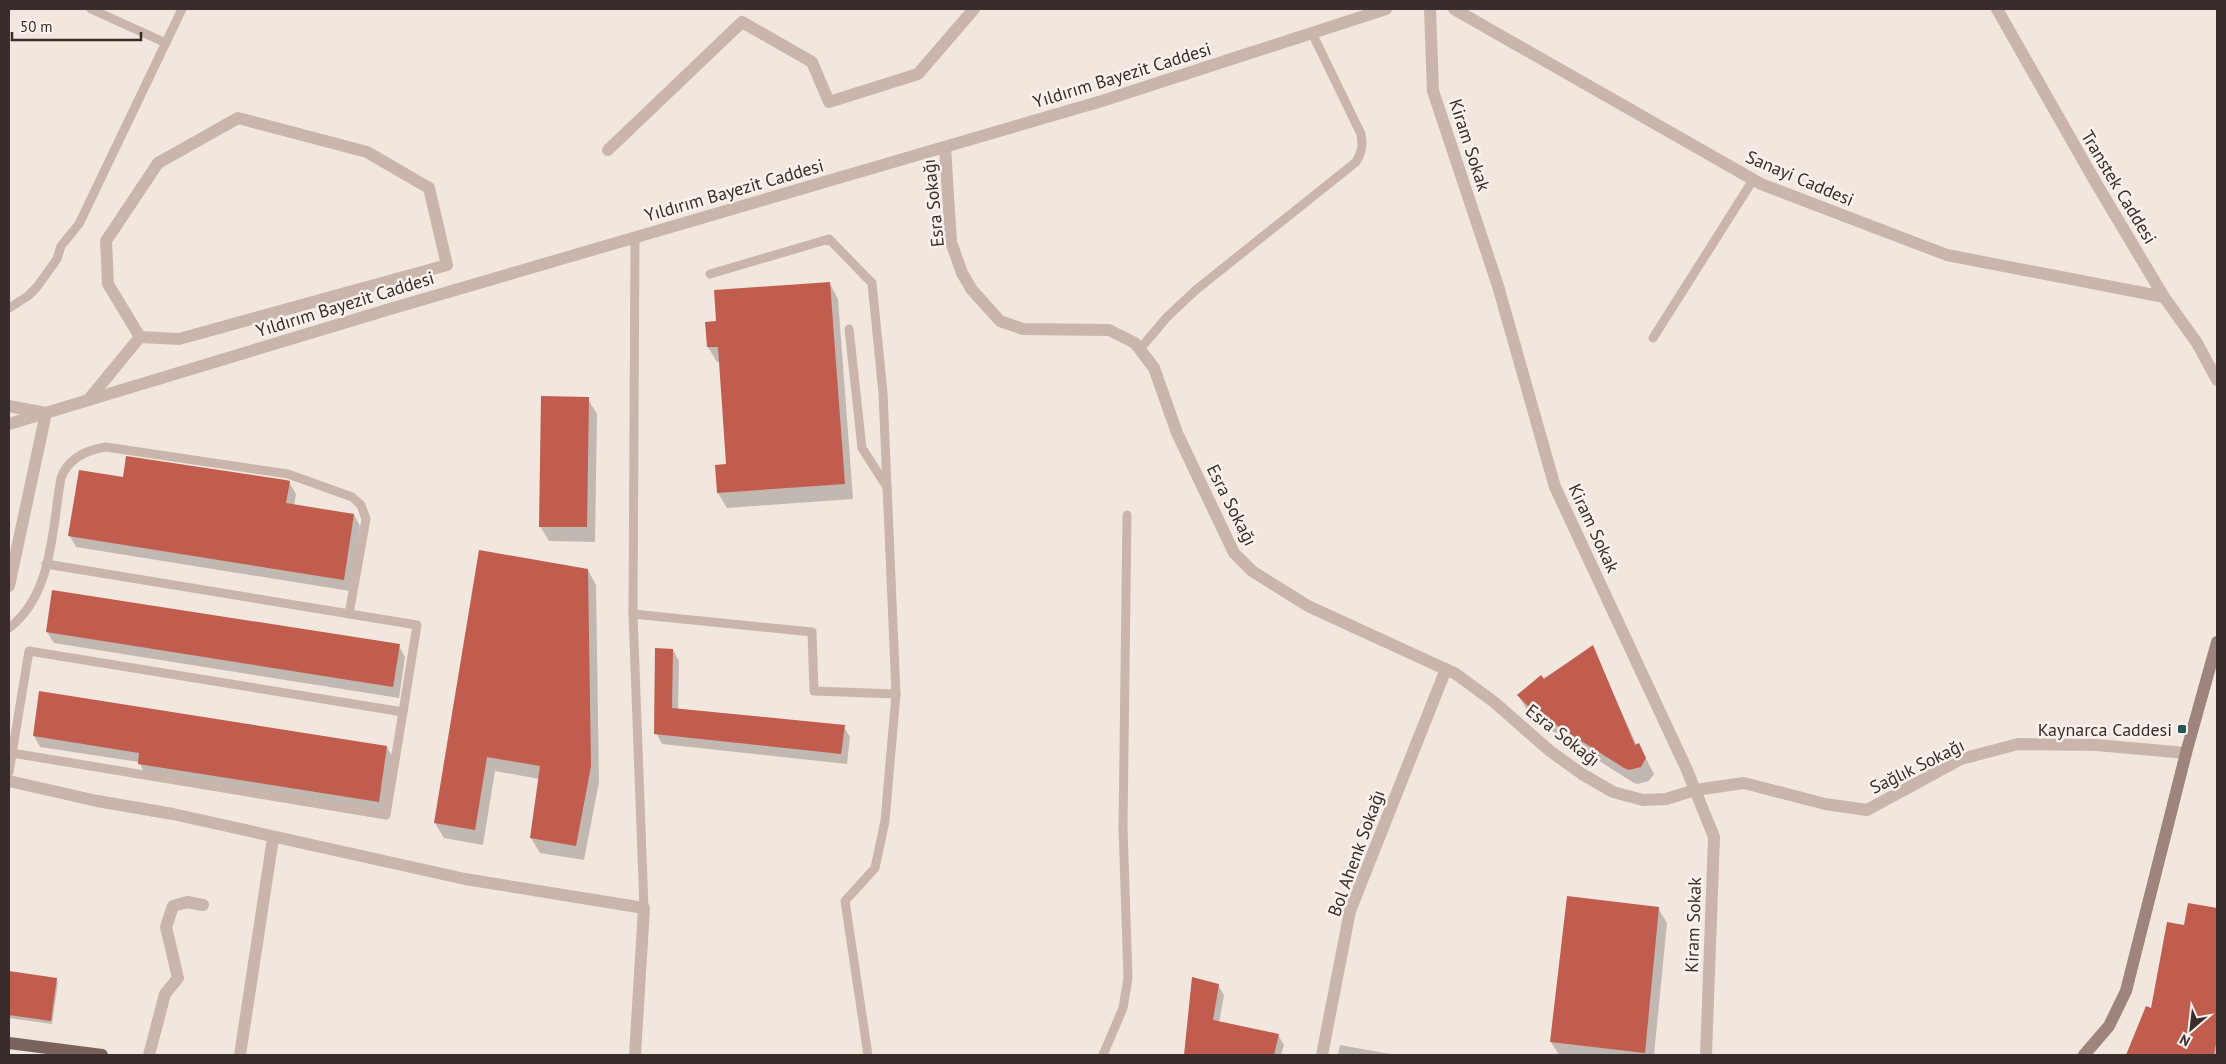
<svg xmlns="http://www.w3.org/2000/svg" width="2226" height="1064" font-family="'PT Sans',sans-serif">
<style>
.shadow{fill:#0003}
.building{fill:#c05d4f}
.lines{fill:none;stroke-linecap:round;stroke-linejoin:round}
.service{stroke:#c9b5ab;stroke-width:9}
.minor{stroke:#c9b5ab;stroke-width:12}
.tertiary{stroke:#c9b5ab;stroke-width:12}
.secondary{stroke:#9d847d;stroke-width:12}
.primary{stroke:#79625c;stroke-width:12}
.poi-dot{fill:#215754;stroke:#f9f1eb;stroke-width:2}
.labels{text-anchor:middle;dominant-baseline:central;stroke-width:5;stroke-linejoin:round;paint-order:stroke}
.street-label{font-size:18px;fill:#382d2a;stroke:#f9f1eb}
.poi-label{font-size:18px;fill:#382d2a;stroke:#f9f1eb;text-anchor:end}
</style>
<rect width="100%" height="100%" fill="#f2e7df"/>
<g class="shadow">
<path d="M830,284L838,299L853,499L727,508L718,493L728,465L720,362H717L708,347L717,323Z"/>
<path d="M588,399L597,414L595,542L549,541L540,526Z"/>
<path d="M124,478L289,482L296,494L294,506L354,515L360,526L350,591L76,547L70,536Z"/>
<path d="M588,570L596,585L599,782L584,860L540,853L531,838L539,779L495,771L483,845L444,838L435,823Z"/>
<path d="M47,632L399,646L405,657L399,698L54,643Z"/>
<path d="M1592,647L1637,746L1639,745L1654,774L1649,781L1638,784L1634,783L1541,724L1527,710L1518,695Z"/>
<path d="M673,650L679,661L678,710L844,727L850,737L847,764L662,744L656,733Z"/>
<path d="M34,736L387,747L393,758L385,813L145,775L139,762L40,747Z"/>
<path d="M2189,904L2217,910V1055H2127L2146,1007L2152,1010L2185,926Z"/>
<path d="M1658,908L1667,923L1654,1055H1559L1551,1042Z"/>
<path d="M9,972L56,979L58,982L52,1024L9,1018Z"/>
<path d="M1193,979L1218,985L1224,995L1219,1023L1278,1035L1284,1045L1281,1055H1185Z"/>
<path d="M1340,1045L1396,1055H1338Z"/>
</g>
<g class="building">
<path d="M830,282L845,484L717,493L715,465L726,464L718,347H707L705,322L716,321L714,290Z"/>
<path d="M541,396L589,397L587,527H539Z"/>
<path d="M126,456L286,480L290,481L286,503L354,514L344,580L68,536L79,470L123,477Z"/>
<path d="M479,550L588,569L591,766L576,846L530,838L540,766L487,757L475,830L434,823Z"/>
<path d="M52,590L400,644L393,687L46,632Z"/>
<path d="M1593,645L1635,745L1639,743L1646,758L1641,767L1629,770L1624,768L1531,709L1517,695L1541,675L1544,679Z"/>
<path d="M655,648L673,649L672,708L845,725L841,754L654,734Z"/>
<path d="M39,691L387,746L379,802L138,764L139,753L33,736Z"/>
<path d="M1567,896L1659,907L1645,1053L1550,1042Z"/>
<path d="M2188,903L2217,908V1038L2214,1055H2126L2146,1006L2151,1008L2167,922L2184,925Z"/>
<path d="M9,971L57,978L51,1021L9,1015Z"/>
<path d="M1192,977L1219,984L1213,1020L1279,1034L1274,1055H1184Z"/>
</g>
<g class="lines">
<g class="service">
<path d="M91,9L166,43"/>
<path d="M635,237L633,614L644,908"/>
<path d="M710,274L829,239L872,283L883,393L896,694L885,821L875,868L845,901L868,1055"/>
<path d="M9,308L28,296L37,287L57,259L61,246L79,224L182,9"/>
<path d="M849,329L862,448L887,487"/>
<path d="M1653,338L1753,180"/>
<path d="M1140,349L1167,317L1197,289L1356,162C1362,152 1363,145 1361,134L1312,33"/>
<path d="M46,564L417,625L403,712"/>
<path d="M633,614L812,632L814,691L896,694"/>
<path d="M9,628C53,595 52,528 61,478C68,458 87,450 106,447L288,474L352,497L361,505L366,519L349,614"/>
<path d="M9,772L29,651L403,712L386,815L12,753"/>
<path d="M1103,1055L1123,1008L1128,978L1123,828L1127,515"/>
</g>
<g class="minor">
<path d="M1454,9L1761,184L1947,255L2164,297"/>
<path d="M238,118L367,152L429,188L447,265L179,339L140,337L108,284L106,241L158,163Z"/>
<path d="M945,147L951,242L962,273L972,290L1000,321L1023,329L1109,330L1135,343L1154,368L1177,433L1234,553L1252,571L1308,606L1456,674L1494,702L1550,751L1582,774L1613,792L1643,800L1666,799L1695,790L1744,783L1825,804L1867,810L1961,759L2018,744L2097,745L2186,753"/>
<path d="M608,150L742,22L812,62L829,102L918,74L974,9"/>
<path d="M89,399L140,337"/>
<path d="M9,406L46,413L9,586"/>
<path d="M9,781L97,801L173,814L465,879L644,908L635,1055"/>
<path d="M149,1055L165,994L178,978L166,927L173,906L187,902L203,905"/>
<path d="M240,1055L273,838"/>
<path d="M1322,1055L1350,911L1446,669"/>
</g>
<g class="tertiary">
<path d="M1430,9L1433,91L1498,286L1555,487L1687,770L1714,837L1706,1055"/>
<path d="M1997,9L2096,183L2164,297L2197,343L2217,380"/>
<path d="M9,424L390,309L1102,101L1386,9"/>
</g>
<path class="secondary" d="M2084,1055L2109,1026L2126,991L2186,753L2217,642"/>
<path class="primary" d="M9,1043L102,1055"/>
</g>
<rect class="poi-dot" x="2177" y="724" width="10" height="10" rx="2.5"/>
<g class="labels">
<g class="street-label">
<text transform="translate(1122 75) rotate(-17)">Yıldırım Bayezit Caddesi</text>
<text transform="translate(1470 145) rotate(72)">Kiram Sokak</text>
<text transform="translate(1800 178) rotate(23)">Sanayi Caddesi</text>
<text transform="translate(2119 187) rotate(59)">Transtek Caddesi</text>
<text transform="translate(734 190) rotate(-16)">Yıldırım Bayezit Caddesi</text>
<text transform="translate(933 203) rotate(-96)">Esra Sokağı</text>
<text transform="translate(345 304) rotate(-17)">Yıldırım Bayezit Caddesi</text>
<text transform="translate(1232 505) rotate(63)">Esra Sokağı</text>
<text transform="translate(1594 528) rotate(65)">Kiram Sokak</text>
<text transform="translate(1563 735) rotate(38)">Esra Sokağı</text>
<text transform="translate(1917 766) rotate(-26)">Sağlık Sokağı</text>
<text transform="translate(1356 853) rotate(-70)">Bol Ahenk Sokağı</text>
<text transform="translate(1693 925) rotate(-88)">Kiram Sokak</text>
</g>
<g class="poi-label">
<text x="2172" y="729">Kaynarca Caddesi</text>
</g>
</g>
<rect width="2226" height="1064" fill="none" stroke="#382d2a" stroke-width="20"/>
<g transform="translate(2191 1029) rotate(208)" stroke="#f9f1eb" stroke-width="4" paint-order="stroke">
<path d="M0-4L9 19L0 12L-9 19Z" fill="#382d2a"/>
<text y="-8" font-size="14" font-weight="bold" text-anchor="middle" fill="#382d2a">N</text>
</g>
<path d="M12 32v8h129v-8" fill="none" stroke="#382d2a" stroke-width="2.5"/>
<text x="20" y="32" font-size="15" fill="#382d2a" stroke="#f9f1eb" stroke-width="4" paint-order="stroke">50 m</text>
</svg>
